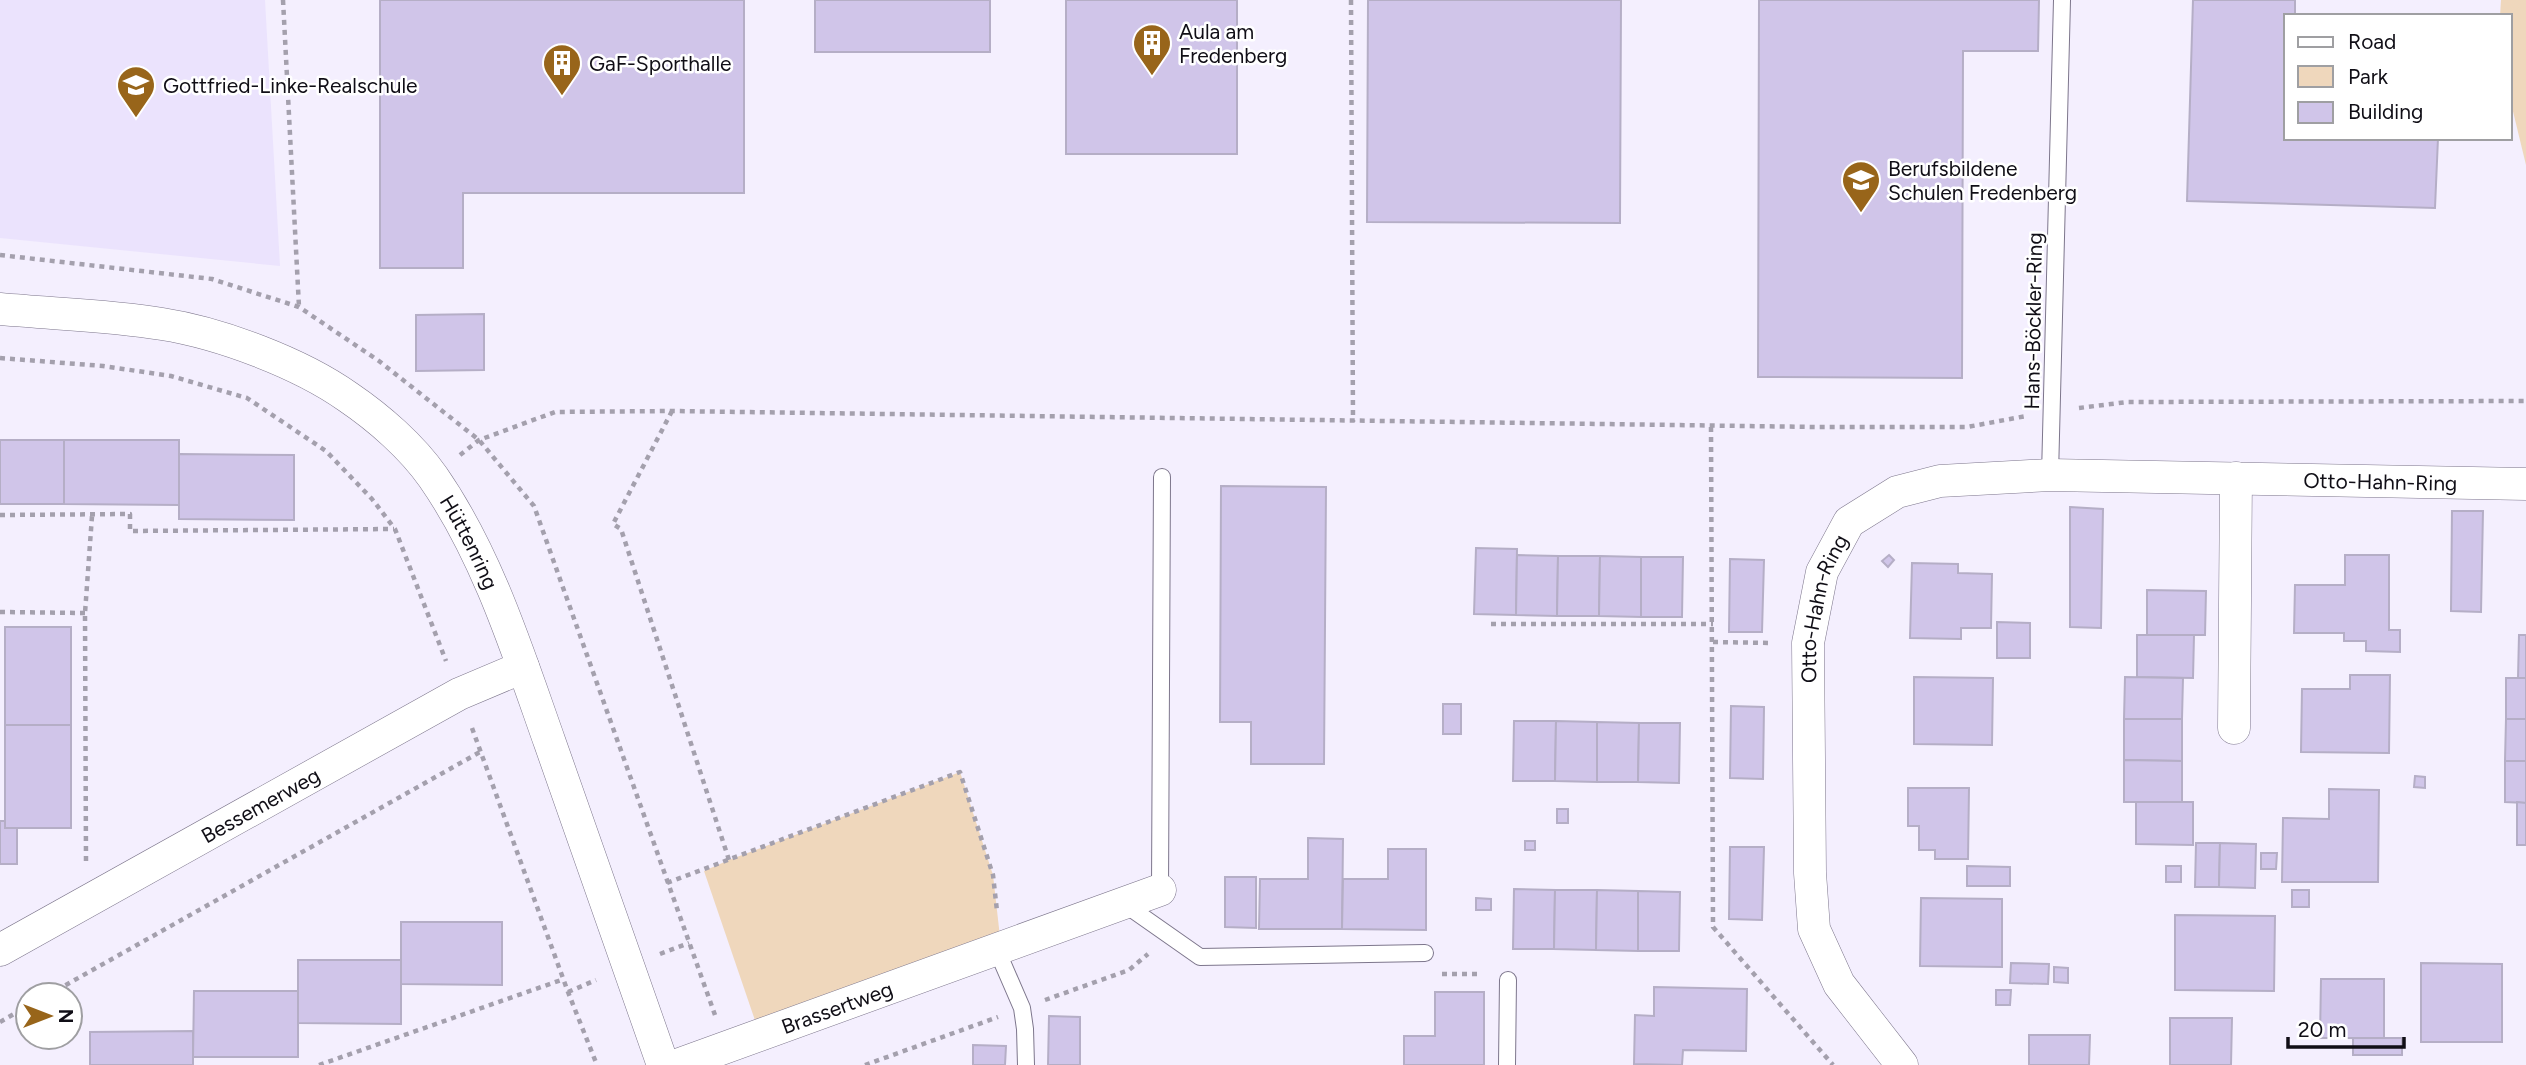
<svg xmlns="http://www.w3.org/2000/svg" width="2526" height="1065" font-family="Figtree,sans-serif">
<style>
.built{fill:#ebe3fd}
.green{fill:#efd7bc}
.building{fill:#d0c5e9;stroke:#b5aec6;stroke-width:2}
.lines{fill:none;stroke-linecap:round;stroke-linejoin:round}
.service-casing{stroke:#7d768c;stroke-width:18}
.minor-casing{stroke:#7d768c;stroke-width:33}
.path{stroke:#a4a0ad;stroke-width:4.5;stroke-dasharray:5 5;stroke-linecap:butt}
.service{stroke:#fff;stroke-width:16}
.minor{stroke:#fff;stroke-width:32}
.labels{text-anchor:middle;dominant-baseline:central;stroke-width:5;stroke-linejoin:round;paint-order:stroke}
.poi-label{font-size:21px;fill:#100e16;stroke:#fff;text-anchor:start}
.street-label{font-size:21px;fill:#100e16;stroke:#fff}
</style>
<rect width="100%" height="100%" fill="#f4effe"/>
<path class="built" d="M0,0H265L280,266L0,238Z"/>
<g class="green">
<path d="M2501,0H2526V165L2510,99V16H2500Z"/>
<path d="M960,772L993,875L1001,946L760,1035L704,871L729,860Z"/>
</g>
<g class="building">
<path d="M380,0H744V193H463V268H380Z"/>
<rect x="815" y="0" width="175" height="52"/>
<rect x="1066" y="0" width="171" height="154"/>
<path d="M1368,0H1621L1620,223L1367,222Z"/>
<path d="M1759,0H2039L2038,51H1963L1962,378L1758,377Z"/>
<path d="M2193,0H2295V16H2286V138H2438L2435,208L2187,201Z"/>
<path d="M484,314V370L416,371V315Z"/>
<rect x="0" y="440" width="64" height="64"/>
<path d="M64,440H179V505L64,504Z"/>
<path d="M179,454L294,455V520L179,519Z"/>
<path d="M1221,486L1326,487L1324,764H1251V722H1220Z"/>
<path d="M2070,507L2103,509L2101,628L2070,627Z"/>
<path d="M2452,511H2483L2481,612L2451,611Z"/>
<path d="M1476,548L1517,549L1516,615L1474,614Z"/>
<path d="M1517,555L1558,556L1557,616L1516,615Z"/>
<path d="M1889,555L1894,560L1888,567L1882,561Z"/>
<path d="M2345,555H2389V630H2400V652L2366,651V641H2344V633H2294L2295,585H2345Z"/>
<path d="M1558,556H1600L1599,616H1557Z"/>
<path d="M1600,556L1641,557V617L1599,616Z"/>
<path d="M1641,557H1683L1682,617H1641Z"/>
<path d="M1730,559L1764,560L1762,632H1729Z"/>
<path d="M1912,563L1958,564V573L1992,574L1991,628H1961V639L1910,638Z"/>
<path d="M2147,590L2206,591L2205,635H2147Z"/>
<path d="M1997,622L2030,623V658H1997Z"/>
<rect x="5" y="627" width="66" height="98"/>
<path d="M2137,635H2194L2193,678L2137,677Z"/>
<path d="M2519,635H2526V678H2518Z"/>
<path d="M2350,675H2390L2389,753L2301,752L2302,689H2350Z"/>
<path d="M1914,677L1993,678L1992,745L1914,744Z"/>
<path d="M2125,677L2183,678L2182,719H2124Z"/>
<rect x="2506" y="678" width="20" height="41"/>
<rect x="1443" y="704" width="18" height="30"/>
<path d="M1731,706L1764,707L1763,779L1730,778Z"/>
<path d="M2124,719H2182V761L2124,760Z"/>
<path d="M2506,719H2526V761H2505Z"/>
<path d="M1514,721H1556L1555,781H1513Z"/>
<path d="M1556,721L1597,722V782L1555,781Z"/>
<path d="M1597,722L1639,723L1638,782H1597Z"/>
<path d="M1639,723H1680L1679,783L1638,782Z"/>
<rect x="5" y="725" width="66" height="103"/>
<path d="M2124,760L2182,761V802H2124Z"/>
<path d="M2505,761H2526V803L2505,802Z"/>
<path d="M2415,776L2425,777V788L2414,787Z"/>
<path d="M1908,788H1969L1968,859H1935V850H1919V826H1908Z"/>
<path d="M2329,789L2379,790L2378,882H2282L2283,818L2329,819Z"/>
<path d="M2136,802H2193V845L2136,844Z"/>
<path d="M2517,802L2526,803V845H2517Z"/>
<rect x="1557" y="809" width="11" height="14"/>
<path d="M0,821H5V828H17V864H0Z"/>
<path d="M1308,838L1343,839L1342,929H1259L1260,879H1308Z"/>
<rect x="1525" y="841" width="10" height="9"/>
<path d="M2196,843H2220L2219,887H2195Z"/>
<path d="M2220,843L2256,844L2255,888L2219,887Z"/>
<path d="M1730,847H1764L1762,920L1729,919Z"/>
<path d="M1388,849H1426V930L1342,929L1343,879H1388Z"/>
<path d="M2261,853H2277L2276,869H2261Z"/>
<path d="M1967,866L2010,867V886H1967Z"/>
<rect x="2166" y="866" width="15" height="16"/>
<path d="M1225,877H1256V928L1225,927Z"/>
<path d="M1514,889L1555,890L1554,949H1513Z"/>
<path d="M1555,890H1597L1596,950L1554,949Z"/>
<path d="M1597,890L1638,891V951L1596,950Z"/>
<rect x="2292" y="890" width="17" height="17"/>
<path d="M1638,891L1680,892L1679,951H1638Z"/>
<path d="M1476,898L1491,899V910H1476Z"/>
<path d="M1921,898L2002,899V967L1920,966Z"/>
<path d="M2175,915L2275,916L2274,991L2175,990Z"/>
<path d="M401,922H502V985L401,984Z"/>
<path d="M298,960H401V1024L298,1023Z"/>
<path d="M2011,963L2049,964L2048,984L2010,983Z"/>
<path d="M2421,963L2502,964V1042H2421Z"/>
<path d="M2054,967L2068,968V983L2054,982Z"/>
<path d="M2321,979H2384V1038H2320Z"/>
<path d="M1654,987L1747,989L1746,1051L1683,1050L1682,1065L1634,1064L1635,1015L1654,1016Z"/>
<path d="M1996,990H2011L2010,1005H1996Z"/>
<path d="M194,991H298V1057H193Z"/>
<path d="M1435,992H1484V1065H1404V1036H1435Z"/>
<path d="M1049,1016L1080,1017V1065H1048Z"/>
<path d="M2170,1018H2232L2231,1065H2170Z"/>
<path d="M193,1031V1065H90V1032Z"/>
<path d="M2029,1035H2090L2089,1065H2029Z"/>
<rect x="2353" y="1038" width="49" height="17"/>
<path d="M973,1045L1006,1046L1005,1065H973Z"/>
</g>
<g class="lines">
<defs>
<g id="service">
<path d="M2050,475L2062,0"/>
<path d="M1160,890L1162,477"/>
<path d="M1123,903L1200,957L1425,953"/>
<path d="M996,948L1022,1008L1025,1029L1026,1065"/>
<path d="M1507,1065L1508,980"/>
</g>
<g id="minor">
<path id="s1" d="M0,309C53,314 109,315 162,324C220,333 300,363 348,397C379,418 412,447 433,477C488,556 518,653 550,743C588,850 626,957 663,1065"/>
<path d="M2234,728L2236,478"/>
<path id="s2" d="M0,950L459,694L523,667"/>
<path id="s3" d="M677,1065L1160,890"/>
<path id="s4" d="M1902,1065L1839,984L1814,929L1810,873L1808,643L1822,572L1849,522L1897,492L1940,481L2050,475L2526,484"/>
</g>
</defs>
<use href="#service" class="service-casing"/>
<use href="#minor" class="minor-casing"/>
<g class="path">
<path d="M283,0L299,307"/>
<path d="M1351,0L1353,422"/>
<path d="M0,255L212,279L299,307L379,361L479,440L534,506L715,1015"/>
<path d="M0,358L103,366L171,376L247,398L326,451L372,499L395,529L446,661"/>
<path d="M2079,408L2127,402L2526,401"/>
<path d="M672,411L613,524L621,529L729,860"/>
<path d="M1711,427L1713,927L1833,1065"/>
<path d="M460,455L479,440L555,412L672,411L1817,427H1967L2026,416"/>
<path d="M0,515L130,514V531L394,529"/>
<path d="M0,612L85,613"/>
<path d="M1491,624H1713"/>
<path d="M1713,642L1772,643"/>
<path d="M472,728L568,992L597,1065"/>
<path d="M86,861L85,613L92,516"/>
<path d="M667,883L960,772L993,875L997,911"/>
<path d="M660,954L689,943"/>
<path d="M1442,974H1482"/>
<path d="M568,992L596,980"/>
<path d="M48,995L480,752"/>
<path d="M1045,1000L1129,970L1148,954"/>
<path d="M0,1022L28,1006"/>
<path d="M319,1065L564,979"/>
<path d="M865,1065L998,1017"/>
</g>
<use href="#service" class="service"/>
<use href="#minor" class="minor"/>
</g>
<defs>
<symbol id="building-pin" viewBox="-11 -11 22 30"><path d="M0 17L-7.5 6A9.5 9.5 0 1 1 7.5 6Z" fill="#98651a" stroke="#fff"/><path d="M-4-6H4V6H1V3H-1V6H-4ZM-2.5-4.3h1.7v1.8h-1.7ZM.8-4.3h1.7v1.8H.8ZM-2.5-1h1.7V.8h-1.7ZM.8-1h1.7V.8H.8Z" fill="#fff"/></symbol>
<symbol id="school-pin" viewBox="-11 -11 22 30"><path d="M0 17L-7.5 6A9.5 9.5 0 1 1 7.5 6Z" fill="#98651a" stroke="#fff"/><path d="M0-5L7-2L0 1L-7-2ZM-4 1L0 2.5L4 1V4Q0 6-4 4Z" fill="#fff"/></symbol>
</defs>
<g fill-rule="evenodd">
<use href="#building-pin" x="1130" y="21" width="44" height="60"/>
<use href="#building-pin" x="540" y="41" width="44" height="60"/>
<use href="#school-pin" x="114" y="63" width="44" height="60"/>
<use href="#school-pin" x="1839" y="158" width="44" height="60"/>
</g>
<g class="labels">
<g class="poi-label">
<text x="1179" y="31">Aula am<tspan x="1179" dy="24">Fredenberg</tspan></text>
<text x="589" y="63">GaF-Sporthalle</text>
<text x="163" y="85">Gottfried-Linke-Realschule</text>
<text x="1888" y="168">Berufsbildene<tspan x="1888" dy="24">Schulen Fredenberg</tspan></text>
</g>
<g class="street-label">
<text transform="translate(2033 321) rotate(-89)">Hans-Böckler-Ring</text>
<text stroke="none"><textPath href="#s4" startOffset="1120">Otto-Hahn-Ring</textPath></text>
<text stroke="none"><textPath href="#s1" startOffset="556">Hüttenring</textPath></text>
<text stroke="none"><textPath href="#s4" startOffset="486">Otto-Hahn-Ring</textPath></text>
<text stroke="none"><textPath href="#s2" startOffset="298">Bessemerweg</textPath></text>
<text stroke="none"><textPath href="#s3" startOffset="170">Brassertweg</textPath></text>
</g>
</g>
<rect x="2284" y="14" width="228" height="126" fill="#ffffff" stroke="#9f9fa2" stroke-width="2"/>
<rect x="2298" y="37" width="35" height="10" fill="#ffffff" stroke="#9f9fa2" stroke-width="2"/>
<text x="2348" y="49" font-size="21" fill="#100e16">Road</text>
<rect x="2298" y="66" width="35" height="21" fill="#efd7bc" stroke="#9f9fa2" stroke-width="2"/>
<text x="2348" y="84" font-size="21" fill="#100e16">Park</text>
<rect x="2298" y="102" width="35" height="21" fill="#d0c5e9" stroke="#9f9fa2" stroke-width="2"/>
<text x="2348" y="119" font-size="21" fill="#100e16">Building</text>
<g transform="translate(49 1016) rotate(90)"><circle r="33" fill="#ffffff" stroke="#9f9fa2" stroke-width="2"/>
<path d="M0-5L12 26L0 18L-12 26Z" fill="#98651a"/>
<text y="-10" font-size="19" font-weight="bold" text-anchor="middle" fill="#100e16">N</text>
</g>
<path d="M2288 1037v10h116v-10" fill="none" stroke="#100e16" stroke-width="3.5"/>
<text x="2298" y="1037" font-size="21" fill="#100e16" stroke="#ffffff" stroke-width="5" paint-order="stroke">20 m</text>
</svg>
